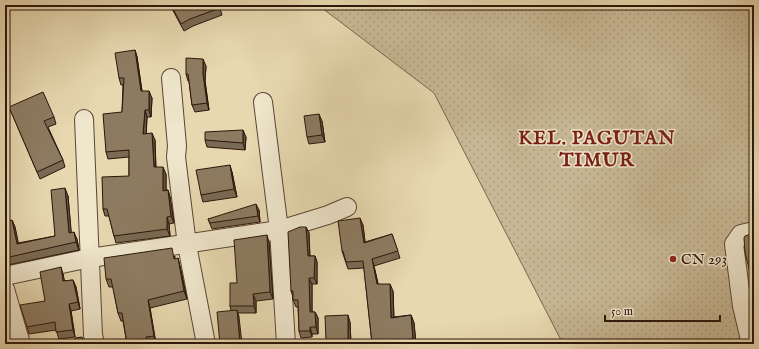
<svg xmlns="http://www.w3.org/2000/svg" width="759" height="349" font-family="'IM FELL English',serif">
<style>
.grass{fill:url(#grass-dots);stroke:#7a6650}
.lines{fill:none;stroke-linecap:round;stroke-linejoin:round}
.street-casing{stroke:#5b4634;stroke-width:20}
.street{stroke:#efe6cc;stroke-width:18}
.wall{fill:#796a53;stroke:#2c160b}
.shaded-wall{fill:#635644;stroke:#2c160b}
.building{fill:#8d7b61;stroke:#2c160b}
.poi-dot{fill:#8f2418;stroke:#efe6cc;stroke-width:1.5}
.labels{text-anchor:middle;dominant-baseline:central;stroke-width:3;stroke-linejoin:round;paint-order:stroke}
.poi-label{font-size:15px;fill:#2c160b;stroke:#efe6cc;text-anchor:start}
.district-label{font-size:19px;font-weight:bold;letter-spacing:1px;fill:#7a1f14;stroke:#efe6cc}
</style>
<defs>
<pattern id="grass-dots" width="8" height="8" patternUnits="userSpaceOnUse"><rect width="8" height="8" fill="#c7b794"/><path d="M2 2h.1M6 6h.1" fill="none" stroke="#ab9d7e" stroke-width="1.8" stroke-linecap="round"/></pattern>
</defs>
<rect width="100%" height="100%" fill="#e7d8b0"/>
<filter id="stains"><feTurbulence type="fractalNoise" baseFrequency=".005" numOctaves="4"/><feColorMatrix values="0 0 0 0 .2 0 0 0 0 .09 0 0 0 0 .02 0 0 0 .5 -.17"/></filter>
<radialGradient id="worn" r=".72"><stop offset=".6" stop-color="#630" stop-opacity="0"/><stop offset="1" stop-color="#630" stop-opacity=".3"/></radialGradient>
<path class="grass" d="M318,5H754V344H563L434,93Z"/>
<g class="lines">
<defs>
<g id="street">
<path d="M171,78L177,146L176,157L187,245L206,344"/>
<path d="M263,102L279,230L286,344"/>
<path d="M84,119L93,335L95,344"/>
<path d="M5,276L90,258L279,230L328,215L347,207"/>
<path d="M5,289L21,344"/>
<path d="M751,344L742,306L734,244L741,234L754,231"/>
</g>
</defs>
<use href="#street" class="street-casing"/>
<use href="#street" class="street"/>
</g>
<g class="wall">
<path d="M170,5H219L222,15L193,26L184,31Z"/>
<path d="M135,50L137,57L142,91L152,98L151,117H147L146,134L155,140L156,167L166,174V190H168L170,197L174,223L169,224L170,236L116,243L114,236L109,216H105L103,209L129,176V157L108,159L106,152L122,112L123,85H121L119,78Z"/>
<path d="M206,66L205,81L209,110L195,112L192,105L189,81H188L186,74Z"/>
<path d="M9,107L54,117L56,124L48,127L63,160L65,167L40,179Z"/>
<path d="M322,121L325,142L309,144L307,137Z"/>
<path d="M246,137L245,150L207,147L205,140Z"/>
<path d="M232,172L237,197L203,202L201,195Z"/>
<path d="M5,177L10,192L5,194Z"/>
<path d="M68,196L71,233L77,239L79,250L8,265L5,258L12,220L15,227L18,243L55,236Z"/>
<path d="M259,210L260,222L212,229L208,219Z"/>
<path d="M363,225L365,242L392,234L400,258L374,266L378,284L393,291L394,317L411,315L414,323L416,344H372L364,268L348,269L342,251Z"/>
<path d="M306,227L309,233L310,256H315L317,262V284H312V312H315L318,318V334H312V337L301,338L299,331L298,307H296L293,300V297L291,291Z"/>
<path d="M269,242L273,299L256,301V313H238L239,317L231,311L230,306L237,283Z"/>
<path d="M175,256V259L180,266L187,299L150,308L156,344H127L123,321H121L118,313L113,287H109L106,279Z"/>
<path d="M63,274L64,281L73,280L76,287L80,309L71,311L75,337L59,339L56,330L29,334L27,327Z"/>
<path d="M350,322L351,344H326V341Z"/>
</g>
<g class="shaded-wall">
<path d="M135,50L137,57L143,98L141,91Z"/>
<path d="M203,59L206,66L205,81L209,110L207,103L203,74Z"/>
<path d="M149,91L152,98L151,117L149,110Z"/>
<path d="M145,110L147,117L146,141L143,134Z"/>
<path d="M319,114L322,121L325,142L322,135Z"/>
<path d="M243,130L246,137L245,150L243,143Z"/>
<path d="M152,133L155,140L156,174L154,167Z"/>
<path d="M230,165L232,172L237,197L234,189Z"/>
<path d="M163,167L166,174V198L163,191Z"/>
<path d="M65,188L68,196L72,240L69,233Z"/>
<path d="M168,190L170,197L174,223L171,216Z"/>
<path d="M256,204L259,210L260,222L258,216Z"/>
<path d="M167,217L169,224L170,236L167,229Z"/>
<path d="M360,218L363,225L366,250L364,243Z"/>
<path d="M12,220L15,227L20,251L17,244Z"/>
<path d="M306,227L309,233L310,262L308,256Z"/>
<path d="M74,232L77,239L79,250L76,242Z"/>
<path d="M267,235L269,242L273,299L270,292Z"/>
<path d="M315,256L317,262V284L314,278Z"/>
<path d="M178,258L180,266L187,299L184,291Z"/>
<path d="M372,259L374,266L380,292L377,284Z"/>
<path d="M61,267L63,274L66,288L63,281Z"/>
<path d="M309,278L312,284V318L310,312Z"/>
<path d="M73,280L76,287L80,309L78,302Z"/>
<path d="M390,284L393,291L394,325L391,318Z"/>
<path d="M253,294L256,301V313L254,306Z"/>
<path d="M148,300L150,308L156,344L154,336Z"/>
<path d="M69,304L71,311L75,337L73,330Z"/>
<path d="M237,310L239,317L242,344H240Z"/>
<path d="M315,312L318,318V334L316,327Z"/>
<path d="M348,315L350,322L351,344H350L348,341Z"/>
<path d="M411,315L414,323L416,344L413,339Z"/>
<path d="M310,327L312,334V337L310,331Z"/>
</g>
<g class="building">
<path d="M171,5H219L220,8L190,19L181,24Z"/>
<path d="M135,50L141,91H149V110H145L143,134L152,133L154,167H163V191L168,190L171,216L167,217V229L114,236L107,209H103L102,177L129,176V150L106,152L103,114L122,112L124,78H119L115,53Z"/>
<path d="M186,58L203,59V74L207,103L192,105L188,74H186Z"/>
<path d="M43,92L54,117L44,121L63,160L37,172L9,107Z"/>
<path d="M319,114L322,135L307,137L304,116Z"/>
<path d="M243,130V143L205,140V132Z"/>
<path d="M230,165L234,189L201,195L196,170Z"/>
<path d="M5,177L8,184L5,185Z"/>
<path d="M65,188L69,233L74,232L76,242L5,258V222L12,220L17,244L55,236L51,190Z"/>
<path d="M256,204L258,216L210,223L208,219Z"/>
<path d="M360,218L364,243L392,234L398,251L372,259L377,284H390L391,318L411,315L413,339L372,343L363,261L346,262L343,251H342L338,221Z"/>
<path d="M300,227H306L308,256H315L314,278H309L310,312H315L316,327H310V331H299L298,300H293V291H291L288,232Z"/>
<path d="M754,233V280L752,281L745,252L744,238L745,236Z"/>
<path d="M267,235L270,292L253,294L254,306H230V283H237L234,240Z"/>
<path d="M172,248L174,259L178,258L184,291L148,300L154,336L146,337L149,344H127L122,313H118L111,279H106L104,258Z"/>
<path d="M61,267L63,281L73,280L78,302L69,304L73,330L56,332L55,322L27,327L20,305L45,301L40,272Z"/>
<path d="M237,310L240,344H220L217,312Z"/>
<path d="M348,315V341H326L325,316Z"/>
<path d="M5,328L9,340L11,344H5Z"/>
<path d="M82,337L85,344H76L75,338Z"/>
</g>
<circle class="poi-dot" cx="673" cy="259" r="4"/>
<g class="labels">
<g class="poi-label">
<text x="681" y="259">CN 293</text>
</g>
<g class="district-label">
<text x="597" y="139">KEL. PAGUTAN<tspan x="597" dy="22">TIMUR</tspan></text>
</g>
</g>
<rect width="759" height="349" fill="none" stroke="#e7d8b0" stroke-width="20"/>
<rect x="6" y="6" width="747" height="337" fill="none" stroke="#2c160b" stroke-width="2"/>
<rect x="10" y="10" width="739" height="329" fill="none" stroke="#2c160b"/>
<path d="M605 315v6h115v-6" fill="none" stroke="#2c160b" stroke-width="2"/>
<text x="611" y="315" font-size="12" fill="#2c160b" stroke="#efe6cc" stroke-width="3" paint-order="stroke">50 m</text>
<rect width="100%" height="100%" filter="url(#stains)"/>
<rect width="100%" height="100%" fill="url(#worn)"/>
</svg>
